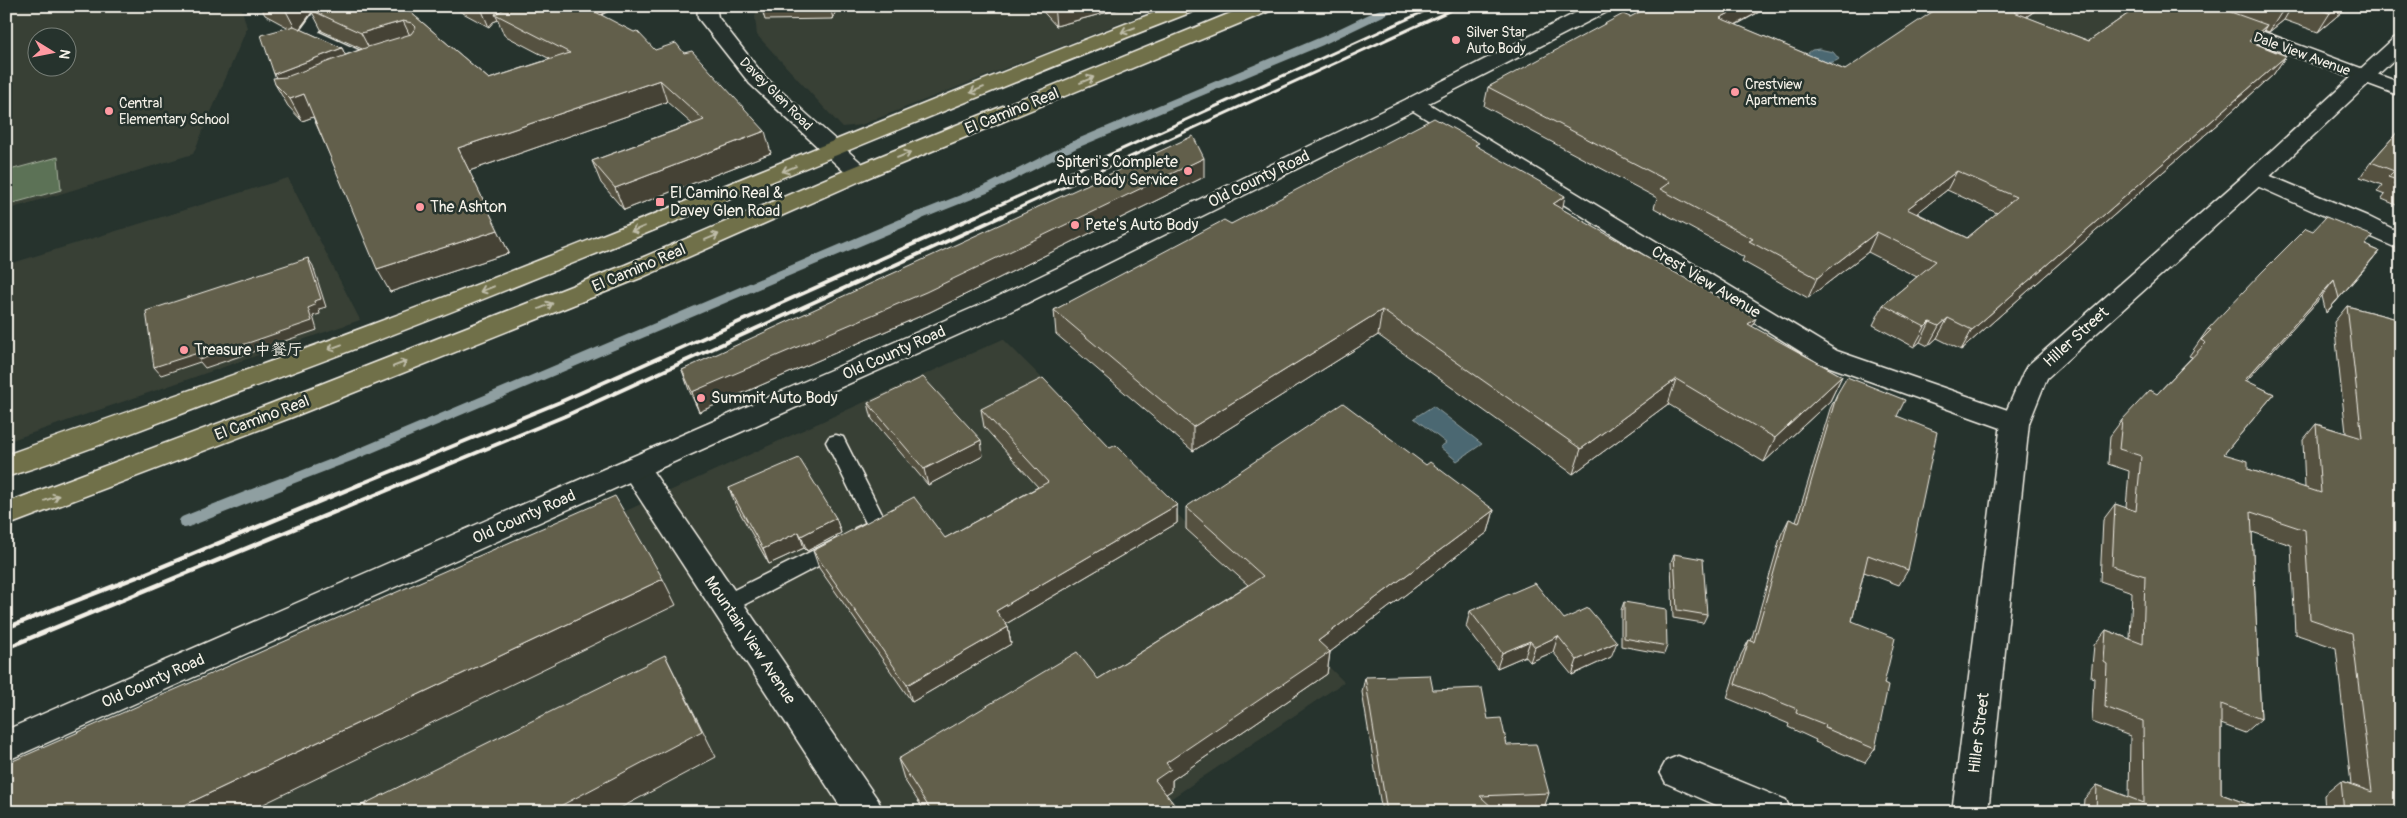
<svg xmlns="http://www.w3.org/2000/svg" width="2407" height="818" font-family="Pangolin,'LXGW WenKai TC',sans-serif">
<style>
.built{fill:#384036;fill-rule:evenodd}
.green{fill:#5c7256;stroke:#a8b29f}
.water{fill:#4c6872;stroke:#8f9fa1}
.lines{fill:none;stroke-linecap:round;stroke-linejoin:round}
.stream-far2{stroke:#8f9fa1;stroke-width:8}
.stream-far1{stroke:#8f9fa1;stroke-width:9}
.stream{stroke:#8f9fa1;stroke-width:12}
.lane-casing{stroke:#f4f1e8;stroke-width:3}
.street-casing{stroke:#f4f1e8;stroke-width:3}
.secondary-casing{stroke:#f4f1e8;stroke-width:3}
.primary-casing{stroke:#f4f1e8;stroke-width:3}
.lane{fill:#26332d;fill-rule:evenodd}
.street{fill:#26332d;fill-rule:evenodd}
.secondary{fill:#26332d;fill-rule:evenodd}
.primary{fill:#70704a;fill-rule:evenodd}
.rail-far2{stroke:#f4f1e8;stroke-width:3}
.rail-far1{stroke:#f4f1e8;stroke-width:4}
.rail{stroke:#f4f1e8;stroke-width:4.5}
.wall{fill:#545140;stroke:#f4f1e8;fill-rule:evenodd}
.shaded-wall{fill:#454234;stroke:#f4f1e8}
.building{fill:#625e4b;stroke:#f4f1e8;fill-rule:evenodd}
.oneway{stroke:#bfbda9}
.poi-dot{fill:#ff9aa2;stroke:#26332d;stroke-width:2}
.labels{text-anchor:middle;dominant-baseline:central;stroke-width:5;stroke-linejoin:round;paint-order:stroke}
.far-poi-label{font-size:14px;fill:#f4f1e8;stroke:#26332d;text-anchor:start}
.far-street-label{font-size:14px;fill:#f4f1e8;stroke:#26332d}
.street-label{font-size:16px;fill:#f4f1e8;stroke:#26332d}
.poi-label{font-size:16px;fill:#f4f1e8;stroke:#26332d;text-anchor:start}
</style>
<rect width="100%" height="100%" fill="#26332d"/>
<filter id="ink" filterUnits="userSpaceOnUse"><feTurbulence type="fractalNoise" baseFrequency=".02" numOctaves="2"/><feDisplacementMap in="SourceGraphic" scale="10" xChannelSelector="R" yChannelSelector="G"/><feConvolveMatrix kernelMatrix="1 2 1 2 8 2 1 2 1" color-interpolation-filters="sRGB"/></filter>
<g filter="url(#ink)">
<g class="built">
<path d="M6,6H241L247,28L193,154L6,210ZM38,38H68V68H38Z"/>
<path d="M758,6H1150L1154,10L861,125L842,127L757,35L755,17Z"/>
<path d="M2002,6H2146L2140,62Z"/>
<path d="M288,178L360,320L6,442V265Z"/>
<path d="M1003,339L1344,682L1151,812H6V782L584,530Z"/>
</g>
<path class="green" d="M58,157L61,190L6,205V171Z"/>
<g class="water">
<path d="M1819,49L1833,52L1839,59C1829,67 1815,59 1804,56L1812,50Z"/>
<path d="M1433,406L1482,444L1457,461L1440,447L1446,443L1414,418Z"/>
</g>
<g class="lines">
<path class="stream-far2" d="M916,217L989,188L1076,144L1322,41L1395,6"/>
<path class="stream-far1" d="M277,485L362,452L919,216"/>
<path class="stream" d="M185,522L281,484"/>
<defs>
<g id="lane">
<path d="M836,435L843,437L888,526L885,532L862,542L855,540L852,534L855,528L866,523L826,442L829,437Z"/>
<path d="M838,538L845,540L848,546L845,552L734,610L726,613L718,610L715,604L718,598Z"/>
</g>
<g id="street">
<path d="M326,6H351L349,10L328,20L319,32L378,59L381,63L378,67L371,69L364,67L301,38L298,34L314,12Z"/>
<path d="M697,6H716L718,17L764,76L867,168L870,173L867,178L859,180L851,178L750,84L698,18Z"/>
<path d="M2167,6H2194L2401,83V96L2169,10Z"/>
<path d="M1414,97L1421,99L1837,351L2025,416L2029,423L2025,430L2015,433L1819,363L1407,107L1403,103L1407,99Z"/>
<path d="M2256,170L2367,216L2401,233V250L2248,182L2245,177L2248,172Z"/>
<path d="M635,457L645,460L878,800L883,812H844L625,476L621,468L625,460Z"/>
<path d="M1678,756L1786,800L1791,812H1732L1666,783L1660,772L1666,761Z"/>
</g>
<g id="secondary">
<path d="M1589,6H1613L1611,10L1421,107L1009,312L6,761V730L991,300L1407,99Z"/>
<path d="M2401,36V53L2264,182L2047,378L2029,423L1988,812H1952L2001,423L2023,373L2027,366L2248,172L2394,38Z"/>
</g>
<g id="primary">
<path d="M1172,6H1199L1197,10C879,133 568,272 248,389C168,418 88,452 6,477V455C128,411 251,370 373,324C642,224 904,108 1172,6Z"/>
<path d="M1248,6H1274L1272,10L867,178L643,277L290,418L6,526V503L270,404L625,265L851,168Z"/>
</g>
</defs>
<use href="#lane" class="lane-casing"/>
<use href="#street" class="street-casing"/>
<use href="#secondary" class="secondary-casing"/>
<use href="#primary" class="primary-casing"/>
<use href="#lane" class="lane"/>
<use href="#street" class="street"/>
<use href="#secondary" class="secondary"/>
<use href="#primary" class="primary"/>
<g class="rail-far2">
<path d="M973,217L1436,6"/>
<path d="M999,217L1460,6"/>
</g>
<g class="rail-far1">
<path d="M358,485L560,402L976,216"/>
<path d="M399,485L565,416L1002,216"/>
</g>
<g class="rail">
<path d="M6,628L142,575L361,484"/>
<path d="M6,648L402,484"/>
</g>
</g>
<g class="wall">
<path d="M260,6H403L489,79L550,59L504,35L498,20L493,22L489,27L450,6H619L601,15L655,50L771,153L624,210L601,183L592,161L692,124L667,102L469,171L509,253L390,292L313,117L302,121L288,106L275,84L276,77L289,28L265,15ZM312,12L322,31L362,49L345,55L342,48L300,29Z"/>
<path d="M761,6H837L833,19L765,20Z"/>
<path d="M1038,6H1130L1056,26Z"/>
<path d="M1770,6L1736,25L1845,70L2042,6L2026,17L2089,41L2139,6H2349L2318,32L2284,20L2269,32L2264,30L2255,43L2286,56L2273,75L1961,350L1937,338L1928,346L1920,342L1914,347L1873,325L1883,305L1917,277L1868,252L1808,298L1742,261L1744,257L1654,208L1657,198L1484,106L1488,87L1630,17ZM1947,190L1997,213L1967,238L1917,213Z"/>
<path d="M2401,128V207L2382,199L2385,195L2377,192L2382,185L2360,177L2371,162Z"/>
<path d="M1478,147L1562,209L1752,327L1842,376L1830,401L1764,462L1668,404L1573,474L1378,335L1193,451L1056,334L1054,310L1231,224Z"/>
<path d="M1204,177L930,312L699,412L689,390L682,370Z"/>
<path d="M2313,231L2366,245L2379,251L2326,313L2322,296L2246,381L2274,394L2224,454L2248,469L2305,488L2303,440L2316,424L2346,433L2334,322L2347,306L2401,320V812H2325L2324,795L2341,781L2351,784L2336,648L2295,634L2291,545L2252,532L2261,719L2245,733L2221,724V794L2269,812H2083L2084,799L2097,785L2129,797L2130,736L2092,722L2094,678L2091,677L2094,645L2106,630L2130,639L2132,592L2100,581L2103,520L2115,504L2126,508L2129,471L2108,464L2110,436L2122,420L2157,394L2192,357L2189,356L2208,329Z"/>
<path d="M1837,394L1897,416L1908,570L1899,585L1864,572L1852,621L1884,684L1875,749L1865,763L1815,742L1816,740L1788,727L1789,724L1727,698L1741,655L1749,640L1751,641L1781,535L1789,519L1796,522L1830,409Z"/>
<path d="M868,403L983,456L928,485L872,419Z"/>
<path d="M981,409L1110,448L1177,505V523L1006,624L1008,627L1011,644L912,702L819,568L813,551L945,538L1038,487L984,427Z"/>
<path d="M1426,465L1494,510L1488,532L1330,652L1327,674L1172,780V790L1166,794L1180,812H925L904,779L898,759L1098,679L1248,585L1186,529V507Z"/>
<path d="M729,488L836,518L841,533L807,551L804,548L769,564L735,504Z"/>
<path d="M1674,554L1707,615L1703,623L1673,618L1671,562Z"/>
<path d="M1624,602L1667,646L1664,654L1621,646V610Z"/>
<path d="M1470,611L1564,619L1611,657L1572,675L1553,652L1530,662L1525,656L1497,668L1466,627Z"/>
<path d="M1365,677L1433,690L1488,719L1507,745L1549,793L1544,808L1494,810L1497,812H1382L1362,692Z"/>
</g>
<g class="shaded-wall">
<path d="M289,6H322L311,10L312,12L297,32L286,11Z"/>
<path d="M480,6H523L495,14L498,20L493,22L489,27Z"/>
<path d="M578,6H619L584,23Z"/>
<path d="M830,6H837L833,19Z"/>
<path d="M1054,6H1130L1056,26Z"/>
<path d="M1742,6H1770L1714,36L1720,18Z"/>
<path d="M2023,6H2042L2005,31L2014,12Z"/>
<path d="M2290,6H2292L2284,20L2269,32L2281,13Z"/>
<path d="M2339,6H2349L2318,32L2330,13Z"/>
<path d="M403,21L413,42L372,54L361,33Z"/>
<path d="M2267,25L2255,44L2249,41Z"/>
<path d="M342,48L349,63L282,88L274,74Z"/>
<path d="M2286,56L2273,75L1961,350L1972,330Z"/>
<path d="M660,80L667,102L469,171L458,148Z"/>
<path d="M304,94L316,116L302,121L290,99Z"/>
<path d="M765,131L771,153L624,210L615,188Z"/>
<path d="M1204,158V177L930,312L699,412L692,392Z"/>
<path d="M1957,171L1947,190L1898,228L1907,209Z"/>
<path d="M1565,196L1560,221L1553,204Z"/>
<path d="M498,230L509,253L390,292L377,269Z"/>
<path d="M1877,232L1868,252L1808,298L1817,278Z"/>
<path d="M2379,251L2367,266L2326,313L2339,298Z"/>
<path d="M308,258L313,266L326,307L319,309L320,314L313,316L317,330L205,368L200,362L161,375L154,367L308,308L314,301Z"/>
<path d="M2334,280L2322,296L2233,396L2245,380Z"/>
<path d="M1382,310L1378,335L1193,451V427Z"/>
<path d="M1756,318L1746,342L1748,324Z"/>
<path d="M1948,318L1937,338L1928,346L1939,326Z"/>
<path d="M1930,322L1920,342L1914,347L1925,327Z"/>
<path d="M1842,376L1830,401L1764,462L1775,438Z"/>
<path d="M1676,379L1668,404L1573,474L1581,449Z"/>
<path d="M981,440L983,456L928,485L924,469Z"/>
<path d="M1177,505V523L999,628L996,611Z"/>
<path d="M1494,510L1488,532L1330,652L1327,674L1172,780V790L1156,801L1155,780L1166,763L1318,641Z"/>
<path d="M836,518L841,533L807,551L801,536Z"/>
<path d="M799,532L804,548L769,564L763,549Z"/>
<path d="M663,579L676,605L247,812H170Z"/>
<path d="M1008,627L1011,644L912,702L907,685Z"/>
<path d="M1558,636L1553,652L1530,662L1535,647Z"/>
<path d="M1530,641L1525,656L1497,668L1502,653Z"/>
<path d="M1617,642L1611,657L1572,675L1577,660Z"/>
<path d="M665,655L716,757L613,812H549Z"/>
</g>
<g class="building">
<path d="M277,6H289L286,11Z"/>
<path d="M314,6H403L489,79L570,53L495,14L510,6H584L634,32L637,31L655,50L676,43L684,53L692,51L765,131L615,188L592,161L704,120L660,80L458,148L498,230L377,269L304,94L290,99L275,84L273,78L286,77L368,47L411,34L416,27L412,23L403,21L361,33L311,10Z"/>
<path d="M1651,6H1742L1720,18L1845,70L1941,6H2023L2014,12L2089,41L2139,6H2214L2267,25L2249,41L2286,56L1972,330L1948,318L1939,326L1930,322L1925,327L1883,305L1936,261L1877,232L1817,278L1749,241L1753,239L1660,189L1670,182L1488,87L1623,14L1630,17ZM1957,171L2016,197L1967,238L1907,209Z"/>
<path d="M2261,6H2290L2281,13Z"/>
<path d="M2309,6H2339L2330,13Z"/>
<path d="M294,26L342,48L274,74L261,35Z"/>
<path d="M1434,118L1479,143L1475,145L1565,196L1553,204L1756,318L1748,324L1842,376L1775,438L1676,379L1581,449L1382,310L1193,427L1054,310L1224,220L1231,224Z"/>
<path d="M2401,128V187L2393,184L2397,180L2388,177L2394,171L2371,162Z"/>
<path d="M1193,136L1204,158L926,292L692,392L682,370Z"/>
<path d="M2326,217L2373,236L2365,245L2379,251L2339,298L2334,280L2245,380L2274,394L2224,454L2248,461V469L2321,493L2316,424L2362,438L2347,306L2401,320V812H2344L2341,781L2372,792L2352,633L2310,619L2305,530L2251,512L2261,719L2221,704V794L2269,812H2096L2097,785L2144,803L2143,721L2105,707L2107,664L2104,662L2106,630L2143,644L2145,576L2112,566L2115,504L2136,511L2141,456L2119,449L2122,420L2150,390L2157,394L2206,343L2201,340L2211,330L2208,329L2262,272L2306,228L2313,231Z"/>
<path d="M308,258L321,299L314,301L315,305L308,308L312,321L199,360L198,353L154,367L146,311Z"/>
<path d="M923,377L981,440L924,469L868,403Z"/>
<path d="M1847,377L1905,400L1897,416L1937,432L1908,570L1868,555L1852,621L1895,638L1884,684L1888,686L1875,749L1825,728L1826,725L1796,713L1797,709L1735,684L1749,640L1754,642L1789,519L1799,523L1837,394Z"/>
<path d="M1043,378L1110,448L1116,445L1177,505L996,611L1008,627L907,685L813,551L914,497L945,538L1048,482L981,409Z"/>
<path d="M1343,403L1426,465L1430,462L1494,510L1318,641L1330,652L1166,763L1171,769L1155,780L1180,812H932L898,759L1077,652L1098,679L1263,576L1186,507Z"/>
<path d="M799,458L836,518L801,536L799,532L763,549L729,488Z"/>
<path d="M615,496L663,579L170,812H6V764Z"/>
<path d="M1674,554L1703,559L1707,615L1677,610Z"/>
<path d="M1535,583L1564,619L1588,608L1617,642L1577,660L1558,636L1535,647L1530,641L1502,653L1470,611Z"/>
<path d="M1624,602L1666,609L1667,646L1624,638Z"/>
<path d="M665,655L702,731L549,812H348Z"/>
<path d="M1430,675L1433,690L1482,688L1488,719L1501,718L1507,745L1536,744L1549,793L1480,796L1497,812H1387L1365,677Z"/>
</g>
<defs><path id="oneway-shaft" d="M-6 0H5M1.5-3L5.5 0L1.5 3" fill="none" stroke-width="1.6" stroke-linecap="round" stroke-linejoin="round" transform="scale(1.25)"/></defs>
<g class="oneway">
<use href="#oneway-shaft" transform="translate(1128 30) rotate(159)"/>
<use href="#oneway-shaft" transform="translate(1087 80) rotate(-23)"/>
<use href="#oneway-shaft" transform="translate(977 90) rotate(158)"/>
<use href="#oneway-shaft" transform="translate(904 155) rotate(-22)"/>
<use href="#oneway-shaft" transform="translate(789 169) rotate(158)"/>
<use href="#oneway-shaft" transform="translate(638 229) rotate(158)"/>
<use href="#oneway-shaft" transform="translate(712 237) rotate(-23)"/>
<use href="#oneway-shaft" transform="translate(487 289) rotate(159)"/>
<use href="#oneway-shaft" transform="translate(546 306) rotate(-22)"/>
<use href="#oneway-shaft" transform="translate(335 347) rotate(160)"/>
<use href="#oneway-shaft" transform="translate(400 364) rotate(-21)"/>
<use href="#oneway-shaft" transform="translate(52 498) rotate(-20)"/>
</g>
</g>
<g class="poi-dot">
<circle cx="1456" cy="40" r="5"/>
<circle cx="1735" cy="92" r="5"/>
<circle cx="109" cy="111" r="5"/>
<circle cx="1188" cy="171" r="5"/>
<rect x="655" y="197" width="10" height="10" rx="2.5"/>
<circle cx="420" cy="207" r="5"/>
<circle cx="1075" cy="225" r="5"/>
<circle cx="184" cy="350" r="5"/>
<circle cx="701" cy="398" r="5"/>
</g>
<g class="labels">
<g class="far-poi-label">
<text x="1466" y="32">Silver Star<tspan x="1466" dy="16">Auto Body</tspan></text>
<text x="1745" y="84">Crestview<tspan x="1745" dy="16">Apartments</tspan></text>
<text x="119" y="103">Central<tspan x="119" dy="16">Elementary School</tspan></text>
</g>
<g class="far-street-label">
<text transform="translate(2302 54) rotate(20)">Dale View Avenue</text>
<text transform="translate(776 94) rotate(45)">Davey Glen Road</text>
</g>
<g class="street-label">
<text transform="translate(1012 111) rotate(-22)">El Camino Real</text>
<text transform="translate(1259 179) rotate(-26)">Old County Road</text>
<text transform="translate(639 268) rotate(-23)">El Camino Real</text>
<text transform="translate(1706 282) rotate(31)">Crest View Avenue</text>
<text transform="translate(2076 337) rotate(-42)">Hiller Street</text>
<text transform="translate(894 353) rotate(-24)">Old County Road</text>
<text transform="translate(262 418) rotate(-21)">El Camino Real</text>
<text transform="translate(524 517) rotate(-24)">Old County Road</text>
<text transform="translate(750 640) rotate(56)">Mountain View Avenue</text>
<text transform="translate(153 681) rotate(-24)">Old County Road</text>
<text transform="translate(1979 733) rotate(-83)">Hiller Street</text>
</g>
<g class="poi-label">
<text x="1178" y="162" text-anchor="end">Spiteri's Complete<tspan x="1178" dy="18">Auto Body Service</tspan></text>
<text x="670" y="193">El Camino Real &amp;<tspan x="670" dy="18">Davey Glen Road</tspan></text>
<text x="430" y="207">The Ashton</text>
<text x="1085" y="225">Pete's Auto Body</text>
<text x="194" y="350">Treasure 中餐厅</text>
<text x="711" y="398">Summit Auto Body</text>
</g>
</g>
<rect width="2407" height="818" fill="none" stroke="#26332d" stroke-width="25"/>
<rect x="12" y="12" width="2382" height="793" fill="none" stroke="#f4f1e8" stroke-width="2" filter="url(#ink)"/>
<g transform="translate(52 52) rotate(100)"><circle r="24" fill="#26332d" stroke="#787f78"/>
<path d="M0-4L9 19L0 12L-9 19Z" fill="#ff9aa2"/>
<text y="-8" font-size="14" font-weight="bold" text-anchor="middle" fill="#f4f1e8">N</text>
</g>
</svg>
